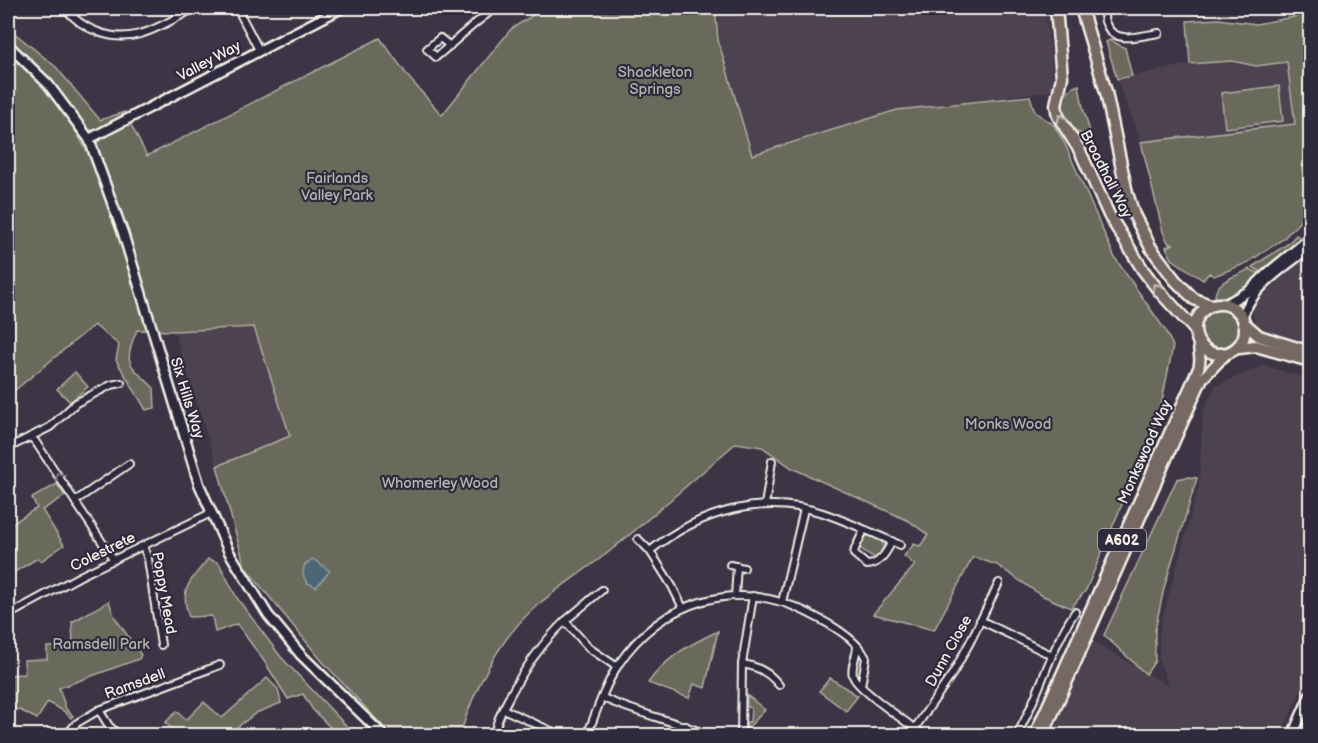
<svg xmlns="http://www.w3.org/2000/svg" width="1318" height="743" font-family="'Balsamiq Sans',sans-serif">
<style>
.built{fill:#4e424f}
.green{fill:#696a5c;stroke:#aeaea2;stroke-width:1.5}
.water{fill:#4d6675;stroke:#909ea3;stroke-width:1.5}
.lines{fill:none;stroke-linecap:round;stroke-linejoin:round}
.street-casing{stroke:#f4f1e8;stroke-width:10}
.secondary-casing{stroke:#f4f1e8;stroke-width:13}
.primary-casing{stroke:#f4f1e8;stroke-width:14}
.highway-casing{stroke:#f4f1e8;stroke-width:15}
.street{stroke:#2f2a3d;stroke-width:6}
.secondary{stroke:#2f2a3d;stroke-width:8}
.primary{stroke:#766964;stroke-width:9}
.highway{stroke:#766964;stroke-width:10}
.oneway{stroke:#c2bbb3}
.oneway2{stroke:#747079}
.labels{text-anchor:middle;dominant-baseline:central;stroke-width:4.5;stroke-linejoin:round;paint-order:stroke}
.shield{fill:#2f2a3d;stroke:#b9b5b5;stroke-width:1.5}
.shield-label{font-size:14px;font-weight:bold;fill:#f4f1e8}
.street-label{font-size:15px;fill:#f4f1e8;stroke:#2f2a3d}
.park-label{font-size:15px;fill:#b5b4a9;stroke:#2f2a3d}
</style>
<rect width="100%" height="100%" fill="#3d3545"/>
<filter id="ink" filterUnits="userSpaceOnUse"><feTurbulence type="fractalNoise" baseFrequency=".0167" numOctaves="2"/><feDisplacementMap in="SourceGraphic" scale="12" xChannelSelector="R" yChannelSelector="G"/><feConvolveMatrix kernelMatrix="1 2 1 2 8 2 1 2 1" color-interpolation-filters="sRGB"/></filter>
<g filter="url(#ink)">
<g class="built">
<path d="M715,8H1045L1052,62L1053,91L897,110L752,155L718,40Z"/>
<path d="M1232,61L1256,66L1287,62L1295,125L1141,142L1117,79L1190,64Z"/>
<path d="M1310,253V347L1265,332L1255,323L1252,312L1257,300Z"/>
<path d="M254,327L290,436L217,466L174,331Z"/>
<path d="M1264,365L1310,380V670L1281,735L1047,736L1094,642L1169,686L1159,661V631L1199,485L1203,411L1215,386Z"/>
</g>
<g class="green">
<path d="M544,8H715L718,40L752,155L897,110L1030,96L1035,112L1054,125L1064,142L1115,258L1165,330L1173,346L1159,416L1086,590L1071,608L1041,595L997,565L973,557L934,630L873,614L915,565L904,556L914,544L920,546L928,535L909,521L792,468L762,447L736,443C694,479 653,516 610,551C587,569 562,585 540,603C501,635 474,688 460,735H391L322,661L245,567L217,466L290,436L254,327L174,331L137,330C122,364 129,364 154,388L155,408L146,410L116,360L119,345L94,325L8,396V50C40,78 65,109 85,148L96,150L98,141L129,121L147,156L380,38L410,79L442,115L511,29Z"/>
<path d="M1310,14V223L1307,214L1283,239L1247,263L1214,276L1209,273L1203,280L1172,259L1166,247L1174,244H1169L1163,232L1141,142L1295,124L1287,62L1256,66L1232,61L1190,64L1187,21L1218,19L1256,24Z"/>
<path d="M8,23L12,31L56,67L100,120L125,112L127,115L95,130H87L26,57L8,41Z"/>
<path d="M1110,40L1125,48L1132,76L1117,79L1106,42Z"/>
<path d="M1079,85L1083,108L1091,135C1061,136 1050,92 1079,85Z"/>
<path d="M1279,86L1283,121L1225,128L1221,93Z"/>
<path d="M1296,235L1299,237V243L1263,273L1252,267L1289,243Z"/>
<path d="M1249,269L1263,275C1248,287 1236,300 1215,297C1215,280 1237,277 1249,269Z"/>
<circle cx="1220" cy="329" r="21"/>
<path d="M75,372L88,387L70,402L57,389Z"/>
<path d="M1187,477L1197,478L1164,588L1155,630V661L1146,674L1104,635L1177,479Z"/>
<path d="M57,484L65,496L42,510L64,545L41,561L38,558L8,576V526L37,508L32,498Z"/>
<path d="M870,535C886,542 887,545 876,559L858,547L865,537Z"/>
<path d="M208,559L219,563L237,598L281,657L355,735H338L313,710L303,694L288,699L264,661L237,624L215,632L212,616L189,617C179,588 190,581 208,559Z"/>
<path d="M109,601L114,616L141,655L139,659L59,688L66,709L73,716L71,718L65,712L48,702L37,719L20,710L8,708V675L25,674L24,660L47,659V647L73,646L72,622Z"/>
<path d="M718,631L705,688L694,684L689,698L648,683C667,656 689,645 718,631Z"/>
<path d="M267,678L278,689L281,703L256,713L227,735H181L165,723L177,711L186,720L204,702L222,718Z"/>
<path d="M830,678L858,696L846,711L819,691Z"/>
<path d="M747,695L765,710L746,730L747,722H750L751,708L747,707Z"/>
</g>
<path class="water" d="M313,559L330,571L316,587L307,583L303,575L304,566Z"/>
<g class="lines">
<defs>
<g id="street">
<path d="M65,8C82,30 113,42 140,34C159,29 177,17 195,8"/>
<path d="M237,8L259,50"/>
<path d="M1107,8C1103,14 1103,19 1107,26C1116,45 1142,35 1159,33"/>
<path d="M450,46L440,38L427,49L436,57C456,41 474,22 496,8"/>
<path d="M30,437L35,441L114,560"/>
<path d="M8,448L50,427L76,403L111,385L121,383"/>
<path d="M75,501L129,464"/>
<path d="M765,505L772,461"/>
<path d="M864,530L855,549L854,554L867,565C879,565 887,552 892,541"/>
<path d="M638,539L650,551"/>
<path d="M143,546L148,559L161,645"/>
<path d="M730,565L744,568"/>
<path d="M602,590L565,621L589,648L617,667"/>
<path d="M735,596L737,566"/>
<path d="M782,602L804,509"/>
<path d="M683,608L672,586L650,551C698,512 762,493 823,513C849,522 875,534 900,545"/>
<path d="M8,615L82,575L211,513"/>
<path d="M980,620L1051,655"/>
<path d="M857,646C857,656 849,670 854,678C860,691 911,725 925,736"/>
<path d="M742,664C757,666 769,672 779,685"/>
<path d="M603,698C638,714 675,721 711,736"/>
<path d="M503,709L562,736"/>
<path d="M99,710L109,726L120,736"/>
<path d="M915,728L953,673L970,642L999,583"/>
<path d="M65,736L77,723L99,710L220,665"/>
<path d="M293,736L296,734"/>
<path d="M494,736C495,725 500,715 505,705C521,673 539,646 565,621"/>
<path d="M587,736C596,712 605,686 618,665C660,601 737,577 806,612C826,622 856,637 866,658L861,686"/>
<path d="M681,736L686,726"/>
<path d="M741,736L742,664L753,596"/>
<path d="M1016,736C1040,696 1049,650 1075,612"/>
</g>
<g id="secondary">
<path d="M8,45L48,84L89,139L123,233L199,484L229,552L268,615L301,655L384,736"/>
<path d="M89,139L342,8"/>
<path d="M1226,304L1249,291L1271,270L1310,238"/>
<path d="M1242,318C1252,286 1285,267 1310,247"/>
<path d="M1292,736L1310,695"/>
</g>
<g id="primary">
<path d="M1034,736L1199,367L1200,360L1198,342"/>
<path d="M1043,736L1202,379L1225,355"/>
</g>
<g id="highway">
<path d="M1056,8L1062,77L1056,105L1058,116L1080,151L1109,215L1143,270L1159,291L1195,330"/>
<path d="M1081,8L1106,92L1127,193L1134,215L1151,248L1175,280L1194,299L1210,305"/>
<circle cx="1220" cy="329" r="25"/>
<path d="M1244,323L1259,336L1310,352"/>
<path d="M1239,348L1256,346L1310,361"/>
</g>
</defs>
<use href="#street" class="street-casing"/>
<use href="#secondary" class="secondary-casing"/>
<use href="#primary" class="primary-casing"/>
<use href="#highway" class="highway-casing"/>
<use href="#street" class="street"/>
<use href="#secondary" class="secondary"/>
<use href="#primary" class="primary"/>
<use href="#highway" class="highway"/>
</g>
<defs><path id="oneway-chevron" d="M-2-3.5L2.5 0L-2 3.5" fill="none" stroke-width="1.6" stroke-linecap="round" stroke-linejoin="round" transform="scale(1.5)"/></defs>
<g class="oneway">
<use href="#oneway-chevron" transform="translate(1061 118) rotate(-114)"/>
<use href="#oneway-chevron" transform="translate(1156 287) rotate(-130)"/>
</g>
<use class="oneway2" href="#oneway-chevron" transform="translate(59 476) rotate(-124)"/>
</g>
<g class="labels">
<rect class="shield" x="1098" y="529" width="48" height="22" rx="4.5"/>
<g class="shield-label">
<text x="1122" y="540">A602</text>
</g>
<g class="street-label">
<text transform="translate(209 61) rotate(-28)">Valley Way</text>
<text transform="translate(1106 174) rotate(63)">Broadhall Way</text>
<text transform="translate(187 398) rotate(73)">Six Hills Way</text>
<text transform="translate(1145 452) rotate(-66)">Monkswood Way</text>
<text transform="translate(103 552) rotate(-26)">Colestrete</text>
<text transform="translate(164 593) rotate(80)">Poppy Mead</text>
<text transform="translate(949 651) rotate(-61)">Dunn Close</text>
<text transform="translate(135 684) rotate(-20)">Ramsdell</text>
</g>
<g class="park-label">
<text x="655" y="72">Shackleton<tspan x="655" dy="17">Springs</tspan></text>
<text x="337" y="178">Fairlands<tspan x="337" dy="17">Valley Park</tspan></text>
<text x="1008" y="424">Monks Wood</text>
<text x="440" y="483">Whomerley Wood</text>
<text x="101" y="644">Ramsdell Park</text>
</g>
</g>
<rect width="1318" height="743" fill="none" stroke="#2f2a3d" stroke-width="30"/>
<rect x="15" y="15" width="1288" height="713" fill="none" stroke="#f4f1e8" stroke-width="2" filter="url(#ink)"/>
</svg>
